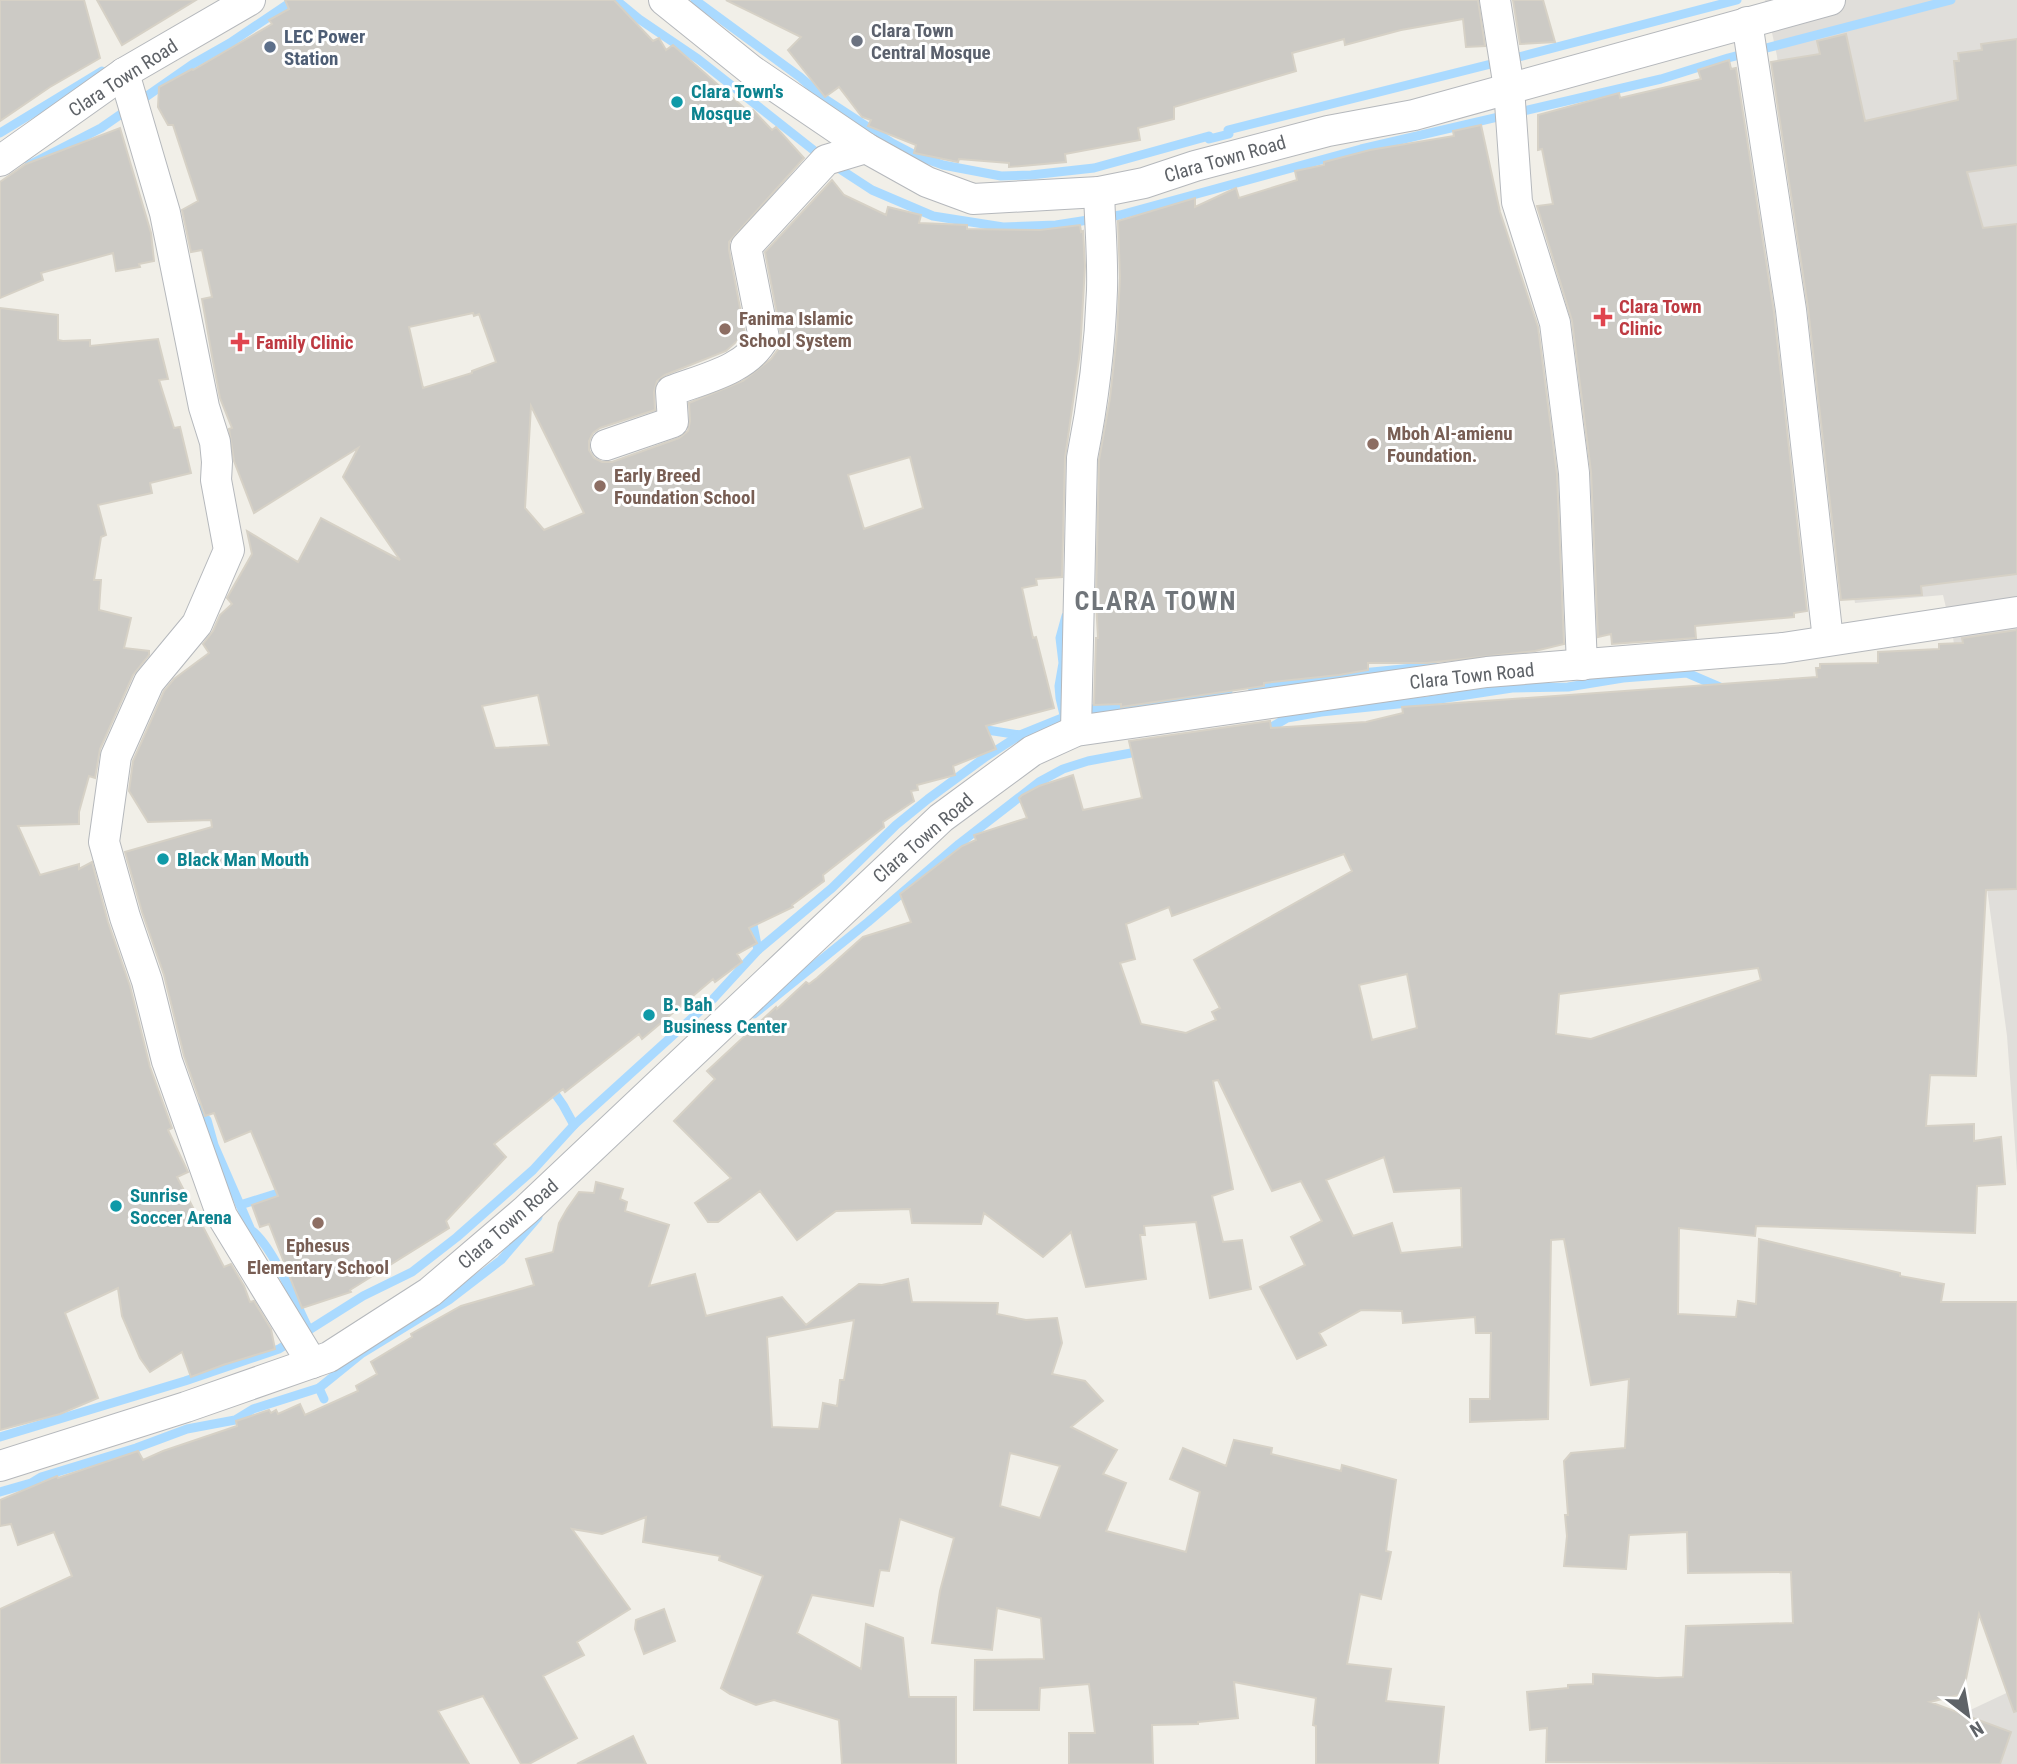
<svg xmlns="http://www.w3.org/2000/svg" width="2017" height="1764" font-family="'Roboto Condensed',sans-serif">
<style>
.industrial{fill:#e0deda}
.lines{fill:none;stroke-linecap:round;stroke-linejoin:round}
.stream{stroke:#aadaff;stroke-width:9}
.building{fill:#cccac5;stroke:#d6d1c6;stroke-width:2;fill-rule:evenodd}
.minor-casing{stroke:#b5b8bc;stroke-width:32}
.minor{stroke:#fff;stroke-width:30}
.worship-dot{fill:#6b7280;stroke:#fff;stroke-width:2.5}
.service-dot{fill:#5c6f8a;stroke:#fff;stroke-width:2.5}
.culture-dot{fill:#0f9aa8;stroke:#fff;stroke-width:2.5}
.health-dot{fill:#e0444e;stroke:#fff;stroke-width:2.5}
.education-dot{fill:#8d6e63;stroke:#fff;stroke-width:2.5}
.labels{text-anchor:middle;dominant-baseline:central;stroke-width:6;stroke-linejoin:round;paint-order:stroke}
.worship-label{font-size:19px;font-weight:bold;fill:#5b616d;stroke:#fff;text-anchor:start}
.service-label{font-size:19px;font-weight:bold;fill:#4e5e75;stroke:#fff;text-anchor:start}
.street-label{font-size:19px;fill:#5f6368;stroke:#fff}
.culture-label{font-size:19px;font-weight:bold;fill:#0d838f;stroke:#fff;text-anchor:start}
.health-label{font-size:19px;font-weight:bold;fill:#be3a42;stroke:#fff;text-anchor:start}
.education-label{font-size:19px;font-weight:bold;fill:#785e54;stroke:#fff;text-anchor:start}
.district-label{font-size:26px;font-weight:bold;letter-spacing:2px;fill:#70757a;stroke:#fff}
</style>
<rect width="100%" height="100%" fill="#f1efe8"/>
<g class="industrial">
<path d="M1765,0H2017V1173L2007,1036L1953,637L1943,595L1855,603L1791,191L1777,56Z"/>
<path d="M2017,1688V1764H1856Z"/>
</g>
<g class="lines">
<g class="stream">
<path d="M616,0L639,19L698,59L826,160L872,190L933,216L1003,227L1056,225L1120,215L1361,149L1661,79L1728,58L1951,0"/>
<path d="M695,0L800,77L825,99L892,143L915,155L943,165L1001,176L1031,175L1094,168L1209,136V139L1229,134L1228,130L1495,63"/>
<path d="M1515,58L1737,0"/>
<path d="M0,133L102,71"/>
<path d="M29,165L101,128L193,64L230,43L294,0"/>
<path d="M1252,687L1311,678L1433,666"/>
<path d="M1064,715L1060,698L1059,686L1063,663L1060,638L1066,616"/>
<path d="M977,732L987,730L1020,735"/>
<path d="M1263,732L1287,718L1321,712L1427,701L1512,688L1568,687L1623,678L1687,673L1722,688"/>
<path d="M751,915L758,950"/>
<path d="M754,1014L868,922L959,844L1039,782L1063,769L1088,761L1142,751"/>
<path d="M549,1085L563,1105L574,1125"/>
<path d="M199,1108L202,1116L207,1120L214,1145L251,1230C273,1246 296,1304 309,1330"/>
<path d="M240,1205L288,1190"/>
<path d="M319,1388L361,1354L449,1300L501,1260L538,1217"/>
<path d="M0,1437L185,1381L279,1349L363,1296L412,1272L457,1237L533,1170L574,1125L713,999L758,950L832,888L896,825L928,799L984,758L1020,735L1082,710L1207,698L1228,691"/>
<path d="M0,1492L31,1483L41,1477L136,1448L187,1429L235,1420L253,1409L319,1388L324,1399"/>
</g>
</g>
<g class="building">
<path d="M0,0H84L100,58L50,87L0,121Z"/>
<path d="M97,0H196L122,45Z"/>
<path d="M285,0H614L653,41L659,38L666,50L673,45L750,113L753,110L772,130L776,127L804,158L729,242V250L745,334L726,351L665,375L657,381L654,392L655,410L600,428L593,433L589,441V450L594,458L602,462H612L679,438L688,431L690,421L689,403L743,381L771,359L779,348L781,335L765,252L832,180L844,195L886,215L888,207L921,215L919,223L967,225V229L1040,230L1080,225L1081,232L1083,231L1085,266L1080,352L1065,458L1062,577L1036,579L1037,585L1022,588L1033,638L1036,637L1054,708L986,726L996,749L953,766L955,775L917,785L918,790L911,791L914,801L883,822L884,827L823,875L824,881L792,905L793,907L749,928L757,943L737,954L742,962L715,982L713,979L642,1039L639,1034L565,1092L563,1089L494,1144L506,1157L446,1221L449,1228L350,1290L351,1292L302,1308L269,1224L260,1227L252,1205L278,1196L251,1131L225,1142L214,1113L205,1116L184,1056L164,975L142,912L125,852L212,827L211,820L148,822L129,791L133,761L164,691L174,679L209,653L203,644L213,631L220,615L232,604L227,598L252,554L247,531L298,562L321,518L400,560L343,477L358,448L254,513L234,461L229,429L232,428L220,398L212,356L202,299L212,297L202,250L191,252L182,210L198,201L173,125H168L158,107L159,87L192,69L193,70L272,24L269,20L289,9ZM473,313L474,316L479,314L496,362L472,371V373L423,388L409,327ZM531,406L584,513L544,530L525,508ZM910,457L923,508L864,529L848,475ZM538,695L549,745L495,748L482,706Z"/>
<path d="M726,0H1478L1485,46L1466,47L1463,19L1401,30L1345,45L1344,39L1292,53L1296,71L1174,107V119L1138,128L1140,140L1065,154L1066,162L1009,167V163L959,159L958,162L914,153L916,145L868,126L871,120L862,117L839,87L825,97L788,50L801,37Z"/>
<path d="M1513,0H1543L1555,42L1520,44Z"/>
<path d="M1846,34L1865,121L1958,100L1954,61H1959L1958,53L1982,50L1981,44L2017,39V165L1967,172L1983,228L2017,224V574L1921,586L1922,595L1841,600L1808,308L1771,62L1820,54L1817,41Z"/>
<path d="M1729,60L1731,69L1736,68L1774,312L1807,611L1794,613V617L1695,626L1696,638L1612,644L1611,634L1598,637L1591,472L1572,321L1537,206L1553,204L1542,149L1538,150V115L1619,93L1620,98L1701,79L1698,70Z"/>
<path d="M1481,125L1500,212L1538,327L1557,474L1564,644L1535,651L1427,663H1368V670L1339,675L1264,683V686L1121,707V704L1094,705L1096,638H1098L1096,601L1099,460L1110,398L1117,334L1120,278L1118,221L1195,198V207L1236,188L1239,198L1297,180L1295,171L1324,165V162L1370,150L1454,136L1453,131Z"/>
<path d="M120,128L151,233L154,261L139,264L140,267L116,271L113,253L41,273L43,280L0,298V182L26,164Z"/>
<path d="M0,308L58,315V340L63,341L90,340V346L158,339L168,379L159,380L174,428L180,427L191,473L150,483L152,493L98,505L106,535L101,537L94,580H101L99,610L131,618L124,648L149,651V655L133,675L100,749L95,778L89,776L79,812V824L18,826L40,875L79,864V869L92,862L108,922L130,986L150,1067L172,1128L168,1130L188,1172L177,1177L224,1267L231,1264L244,1286L250,1302L254,1301L271,1329L275,1349L223,1365L191,1377L182,1352L150,1372L140,1358L122,1316L118,1288L65,1313L98,1398L60,1414L0,1430Z"/>
<path d="M2017,630V889L1986,890L1976,1076L1930,1075L1926,1126L1974,1124V1141L2001,1137L2005,1184L1977,1186L1975,1233L1756,1226L1755,1236L1679,1228L1678,1314L1736,1317L1738,1301L1756,1304L1759,1239L1900,1273V1276L1944,1284L1941,1302H2017V1711L2014,1712L1979,1614L1963,1694L1930,1702L2011,1732L2000,1764L1546,1762L1547,1728L1530,1730L1527,1692L1568,1688V1685L1593,1684V1674L1657,1678L1683,1677L1686,1626L1793,1623L1791,1572L1688,1573L1687,1532L1629,1535L1626,1569L1564,1566L1567,1536L1565,1515H1568L1564,1461L1571,1453L1625,1448L1629,1379L1591,1385L1564,1239L1551,1240L1548,1419L1470,1422V1399H1490L1491,1333H1476L1475,1317L1403,1323L1402,1311L1361,1310L1319,1333L1326,1345L1297,1359L1260,1287L1305,1265L1291,1237L1322,1221L1301,1181L1272,1191L1218,1080L1213,1081L1233,1189L1212,1196L1223,1242L1242,1240L1251,1289L1210,1298L1196,1222L1144,1226L1145,1235H1140L1146,1279L1086,1287L1071,1232L1043,1257L984,1213L981,1224L912,1223L910,1209L836,1211L797,1240L760,1191L718,1222H708L695,1203L731,1178L674,1121L715,1079L707,1071L776,1007L777,1009L806,982L809,984L817,978L863,937L911,922L900,894L962,846L976,840L974,835L1027,818L1019,798L1022,795L1039,786L1073,775L1083,810L1142,798L1129,741L1270,721L1271,728L1366,722L1403,713L1402,707L1817,677L1816,668H1820V664L1878,663V652L1939,649V644L1963,643L1962,638ZM1344,854L1352,871L1194,960L1220,1008L1212,1012L1216,1020L1186,1033L1141,1024L1120,963L1135,959L1126,924L1169,907L1172,916ZM1758,968L1761,980L1591,1039L1556,1034L1559,994ZM1407,974L1417,1028L1372,1040L1359,985ZM1384,1157L1394,1192L1461,1188L1462,1247L1401,1253L1392,1223L1353,1236L1326,1180Z"/>
<path d="M596,1182L623,1189L620,1199L627,1202L625,1211L669,1225L649,1286L695,1274L706,1316L782,1297L806,1325L859,1284L882,1285L908,1279L912,1302L998,1303L997,1314L1026,1320L1057,1318L1062,1343L1052,1374L1085,1381L1103,1401L1071,1427L1117,1450L1103,1474L1126,1483L1106,1531L1186,1552L1200,1492L1170,1479L1183,1448L1226,1466L1234,1440L1272,1448L1271,1454L1341,1471L1342,1465L1396,1480L1386,1551L1391,1552L1381,1599L1360,1594L1347,1664L1391,1669L1386,1701L1444,1707L1438,1764H1316V1726L1313,1725L1316,1698L1234,1682L1238,1718L1198,1722V1724L1152,1725L1153,1764H1069V1733H1095L1089,1684L1040,1688L1039,1710H974L975,1660L1044,1659L1041,1618L997,1608L992,1650L932,1643L940,1591L954,1538L900,1519L889,1571L880,1570L873,1606L812,1595L797,1633L861,1669L866,1624L903,1638L909,1697H956V1764H842L839,1720L774,1700L756,1705L730,1694L721,1688L763,1576L719,1560L720,1556L643,1542L646,1517L602,1534L572,1529L630,1609L577,1642L584,1655L543,1676L577,1738L529,1764H521L483,1696L438,1711L469,1764H0V1609L72,1576L54,1532L18,1545L11,1524L0,1526V1500L57,1476L58,1478L138,1451L143,1460L163,1451L237,1426L236,1421L269,1410L271,1413L276,1410L278,1414L300,1404L305,1415L358,1391L356,1386L377,1374L371,1362L412,1337L411,1334L461,1306L534,1285L526,1259L553,1252L559,1223L567,1209L579,1192L594,1193ZM854,1320L844,1380H840L837,1406L823,1403L819,1429L772,1427L767,1337ZM1010,1453L1060,1466L1040,1518L1000,1506Z"/>
<path d="M664,1609L675,1641L644,1654L635,1629L636,1620Z"/>
<path d="M633,1736L646,1764H577Z"/>
</g>
<g class="lines">
<defs>
<g id="minor">
<path d="M664,0L751,70L866,148L927,182L973,199L1099,192L1144,183L1195,166L1328,131L1414,115L1830,0"/>
<path d="M1495,0L1509,88L1517,202L1555,323L1574,473L1582,665"/>
<path d="M1747,22L1791,310L1828,640"/>
<path d="M124,73L165,213L204,407L215,442L217,462L216,480L229,550L197,624L149,682L116,756L104,842L125,917L147,981L167,1061L222,1216L312,1363"/>
<path d="M0,161L124,73L250,0"/>
<path d="M606,445L673,422L671,391C702,379 747,370 764,338L746,247L826,160L866,148"/>
<path d="M1076,731L1082,458C1093,403 1100,347 1102,290C1103,258 1100,225 1099,192"/>
<path d="M0,1466L186,1407L329,1357L430,1292L526,1210L941,818L1032,751L1076,731L1487,672L1783,648L2017,612"/>
</g>
</defs>
<use href="#minor" class="minor-casing"/>
<use href="#minor" class="minor"/>
</g>
<circle class="worship-dot" cx="857" cy="41" r="7"/>
<circle class="service-dot" cx="270" cy="47" r="7"/>
<g class="culture-dot">
<circle cx="677" cy="102" r="7"/>
<circle cx="163" cy="859" r="7"/>
<circle cx="649" cy="1015" r="7"/>
<circle cx="116" cy="1206" r="7"/>
</g>
<g class="health-dot">
<path d="M1599.5 306.5h7v7h7v7h-7v7h-7v-7h-7v-7h7z"/>
<path d="M236.5 331.5h7v7h7v7h-7v7h-7v-7h-7v-7h7z"/>
</g>
<g class="education-dot">
<circle cx="725" cy="329" r="7"/>
<circle cx="1373" cy="444" r="7"/>
<circle cx="600" cy="486" r="7"/>
<circle cx="318" cy="1223" r="7"/>
</g>
<g class="labels">
<g class="worship-label">
<text x="871" y="30">Clara Town<tspan x="871" dy="22">Central Mosque</tspan></text>
</g>
<g class="service-label">
<text x="284" y="36">LEC Power<tspan x="284" dy="22">Station</tspan></text>
</g>
<g class="street-label">
<text transform="translate(123 78) rotate(-33)">Clara Town Road</text>
<text transform="translate(1225 159) rotate(-16)">Clara Town Road</text>
<text transform="translate(1472 676) rotate(-6)">Clara Town Road</text>
<text transform="translate(923 838) rotate(-41)">Clara Town Road</text>
<text transform="translate(508 1224) rotate(-41)">Clara Town Road</text>
</g>
<g class="culture-label">
<text x="691" y="91">Clara Town's<tspan x="691" dy="22">Mosque</tspan></text>
<text x="177" y="859">Black Man Mouth</text>
<text x="663" y="1004">B. Bah<tspan x="663" dy="22">Business Center</tspan></text>
<text x="130" y="1195">Sunrise<tspan x="130" dy="22">Soccer Arena</tspan></text>
</g>
<g class="health-label">
<text x="1619" y="306">Clara Town<tspan x="1619" dy="22">Clinic</tspan></text>
<text x="256" y="342">Family Clinic</text>
</g>
<g class="education-label">
<text x="739" y="318">Fanima Islamic<tspan x="739" dy="22">School System</tspan></text>
<text x="1387" y="433">Mboh Al-amienu<tspan x="1387" dy="22">Foundation.</tspan></text>
<text x="614" y="475">Early Breed<tspan x="614" dy="22">Foundation School</tspan></text>
<text x="318" y="1245" text-anchor="middle">Ephesus<tspan x="318" dy="22">Elementary School</tspan></text>
</g>
<g class="district-label">
<text x="1156" y="601">CLARA TOWN</text>
</g>
</g>
<g transform="translate(1968 1715) rotate(149)" stroke="#ffffff" stroke-width="5" paint-order="stroke">
<path d="M0-5L12 26L0 18L-12 26Z" fill="#5f6368"/>
<text y="-10" font-size="19" font-weight="bold" text-anchor="middle" fill="#5f6368">N</text>
</g>
</svg>
